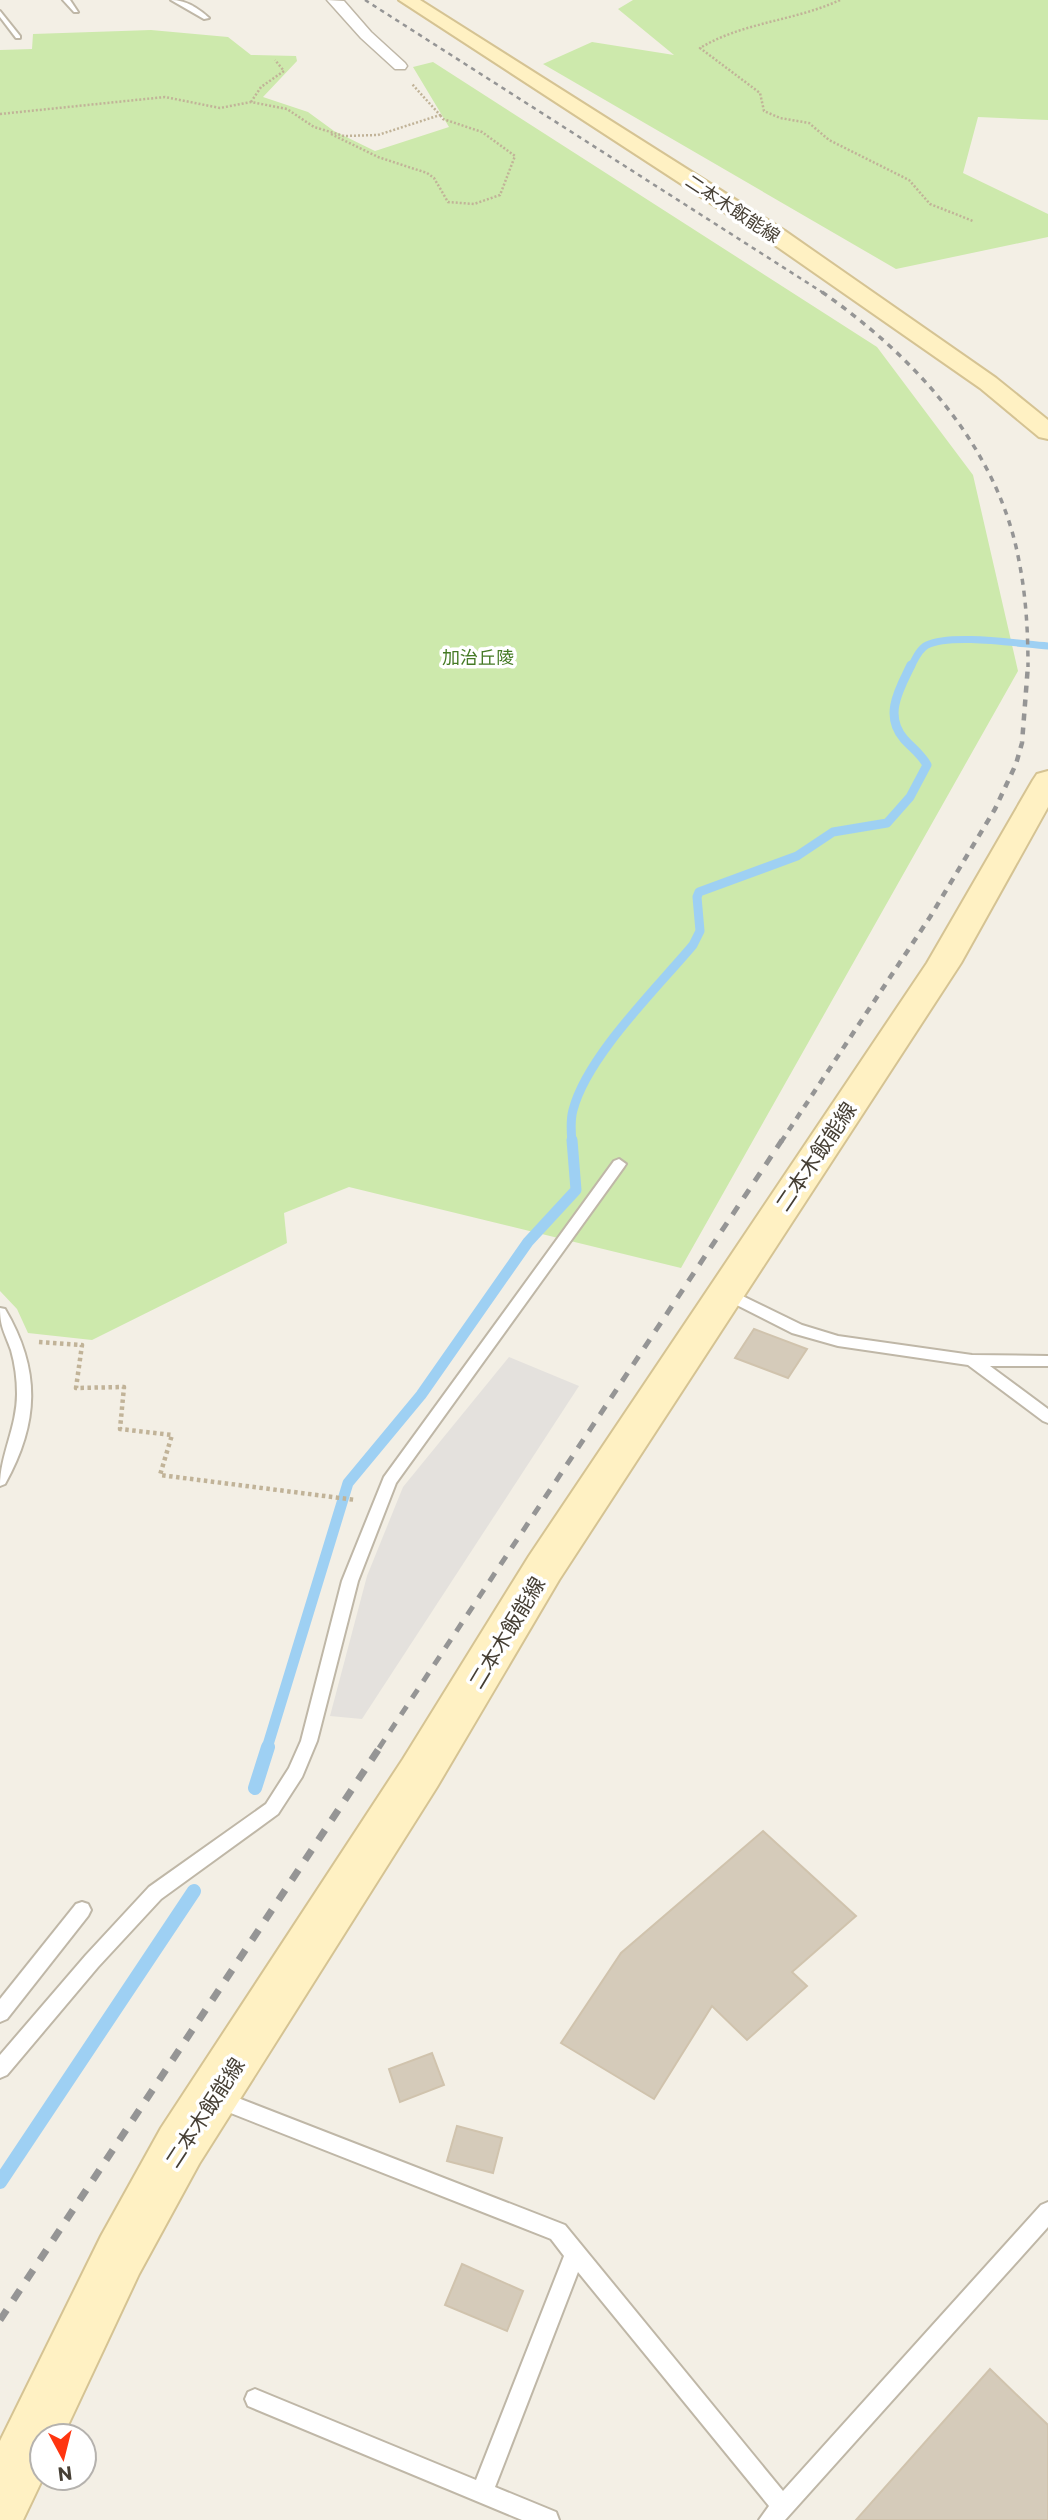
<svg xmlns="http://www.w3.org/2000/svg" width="1048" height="2520" font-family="Commissioner,'Noto Sans JP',sans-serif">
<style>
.green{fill:#cde9ac}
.parking{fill:#e4e1dd}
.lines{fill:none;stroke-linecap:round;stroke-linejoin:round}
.stream-far3{stroke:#9ed0f3;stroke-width:7}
.stream-far2{stroke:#9ed0f3;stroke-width:9}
.stream-far1{stroke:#9ed0f3;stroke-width:11}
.stream{stroke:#9ed0f3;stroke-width:14}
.building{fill:#d5cbba;stroke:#d0c3ad;stroke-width:2}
.service-casing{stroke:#bfb7a7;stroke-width:4}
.minor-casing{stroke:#bfb7a7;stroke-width:3}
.secondary-casing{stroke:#d5c393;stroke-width:4}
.path-far1{stroke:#c1b398;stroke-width:2.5;stroke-dasharray:2 2;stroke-linecap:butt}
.path{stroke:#c1b398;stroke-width:4.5;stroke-dasharray:3.5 3.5;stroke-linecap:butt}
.service{fill:#fff;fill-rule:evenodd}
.minor{fill:#fff;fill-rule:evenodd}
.secondary{fill:#fff1c3;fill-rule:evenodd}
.rail-far4{stroke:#959595;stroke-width:2.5;stroke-dasharray:4.5 4.5;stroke-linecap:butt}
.rail-far3{stroke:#959595;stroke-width:3.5;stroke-dasharray:6 6;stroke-linecap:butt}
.rail-far2{stroke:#959595;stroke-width:4.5;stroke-dasharray:7 7;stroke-linecap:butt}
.rail-far1{stroke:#959595;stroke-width:5;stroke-dasharray:10 10;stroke-linecap:butt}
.rail{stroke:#959595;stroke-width:7;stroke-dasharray:12 12;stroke-linecap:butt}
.labels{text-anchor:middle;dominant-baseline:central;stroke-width:7;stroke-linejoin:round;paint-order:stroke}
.far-street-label{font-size:18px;fill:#463f34;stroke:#fff}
.far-park-label{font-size:18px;fill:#457a25;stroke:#fff}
.street-label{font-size:21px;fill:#463f34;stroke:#fff}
</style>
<rect width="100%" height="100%" fill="#f3efe5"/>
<g class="green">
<path d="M633,0H1048V120L978,117L963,173L1048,214V237L896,269L543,64L592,42L674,55L618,9Z"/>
<path d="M151,30L228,37L251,55L296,56L297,61L263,97L308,112L334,131L375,151L449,127L413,67L433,62L877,347L973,475L1018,671L681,1268L349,1187L284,1213L287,1243L92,1340L28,1333L17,1309L0,1291V50L32,49L33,34Z"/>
</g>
<path class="parking" d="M509,1357L579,1386L362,1719L330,1716L367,1576L403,1487Z"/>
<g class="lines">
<path class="stream-far3" d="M911,667C915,659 919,649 927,645C952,633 1019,644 1048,646"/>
<path class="stream-far2" d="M572,1142C571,1132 570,1121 573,1110C587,1056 657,988 693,945L700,931L697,897L699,892L797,856L833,832L887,823L910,797L927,765C921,754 912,748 904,739C883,715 900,688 911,665"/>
<path class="stream-far1" d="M267,1748L348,1483L421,1395L528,1242L576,1190L572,1140"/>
<g class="stream">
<path d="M255,1788L268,1747"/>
<path d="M0,2182L194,1891"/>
</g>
</g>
<g class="building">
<path d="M754,1329L807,1349L788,1378L735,1358Z"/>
<path d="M763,1831L856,1916L792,1972L807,1986L747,2040L712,2006L654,2099L561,2043L621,1953Z"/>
<path d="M432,2053L444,2085L400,2102L389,2069Z"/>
<path d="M457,2126L502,2138L493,2173L447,2161Z"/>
<path d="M462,2264L523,2291L507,2331L445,2305Z"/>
<path d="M990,2369L1048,2425V2520H856Z"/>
</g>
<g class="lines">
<defs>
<g id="service">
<path d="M63,0H70L78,12H74Z"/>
<path d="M171,0C186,0 198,8 209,18L204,19Z"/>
<path d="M0,11L20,36V38H16L0,17Z"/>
<path d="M619,1159L626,1164L624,1167L396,1483L358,1581L317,1741L302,1777L278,1814L161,1899L98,1967L7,2075L0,2078V2055L86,1955L149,1887L266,1804L289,1768L301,1741L342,1581L384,1477L614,1161Z"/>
<path d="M726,1288L802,1325L838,1336L972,1355L1048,1356V1366H990L1048,1409V1423L1043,1421L968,1365L838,1346L792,1333L721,1297L719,1293L721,1289Z"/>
<path d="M0,1308L5,1309C41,1370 39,1423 5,1484L0,1486C0,1455 17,1427 17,1394C17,1379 15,1364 11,1350C5,1333 0,1327 0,1308Z"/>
<path d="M82,1902L88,1904L91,1910L88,1916L7,2019L0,2022V1999L76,1904Z"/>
<path d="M220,2091L565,2225L783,2491L1041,2205L1048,2202V2227L785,2520H759L769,2506L578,2272L495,2487L556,2512L559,2520H522L248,2406L245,2399L248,2392L255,2389L476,2480L564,2256L551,2239L213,2106L210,2100L213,2094Z"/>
</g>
<path id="minor" d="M327,0L344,1L371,32L405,63L407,66L405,69H395L361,38Z"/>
<g id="secondary">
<path d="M399,0H420L785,231L996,378L1048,420V439L1039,437L980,388L769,241Z"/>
<path d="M1048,771V807L961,963L559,1580L437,1787L199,2164L139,2274L63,2436H42L43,2478L23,2520H0V2441L101,2236L161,2128L403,1759L529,1556L927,963L1033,780L1037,774Z"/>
</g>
</defs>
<use href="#service" class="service-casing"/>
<use href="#minor" class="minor-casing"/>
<use href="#secondary" class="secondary-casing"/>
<g class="path-far1">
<path d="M840,0C795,21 743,22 700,48L760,93L764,111L780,118L809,123L829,140L909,180L930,204L973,221"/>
<path d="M251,102L261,87L284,71L275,60"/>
<path d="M0,114L165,97L220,108L251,102L287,109L314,127L344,136L378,135L440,115L412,84"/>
<path d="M331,134L378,157L427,173L434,178L448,202L474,204L500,195L515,156L482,132L443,119L440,115"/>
</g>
<path class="path" d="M39,1342L82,1345L76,1388L124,1387L120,1429L172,1435L160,1475L356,1500"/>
<use href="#service" class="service"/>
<use href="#minor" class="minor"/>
<use href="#secondary" class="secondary"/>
<path class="rail-far4" d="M365,0L825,294"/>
<path class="rail-far3" d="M822,292C914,356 998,447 1019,561C1026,596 1028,631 1028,667"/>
<path class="rail-far2" d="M781,1142L930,917L995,809L1016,764L1022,743L1028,665"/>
<path class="rail-far1" d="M379,1748L782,1140"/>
<path class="rail" d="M0,2320L380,1747"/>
</g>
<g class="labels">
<g class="far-street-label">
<text transform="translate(733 208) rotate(33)">二本木飯能線</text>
</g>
<g class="far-park-label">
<text x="478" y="657">加治丘陵</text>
</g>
<g class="street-label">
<text transform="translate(815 1156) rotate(-56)">二本木飯能線</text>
<text transform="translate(506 1632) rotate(-59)">二本木飯能線</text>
<text transform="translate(204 2112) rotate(-57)">二本木飯能線</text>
</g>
</g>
<g transform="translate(63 2457) rotate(173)"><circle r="33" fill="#ffffff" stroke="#b5b2ae" stroke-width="2"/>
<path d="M0-5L12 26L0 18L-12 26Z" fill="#ff3510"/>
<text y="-10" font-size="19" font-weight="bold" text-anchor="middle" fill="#463f34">N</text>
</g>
</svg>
